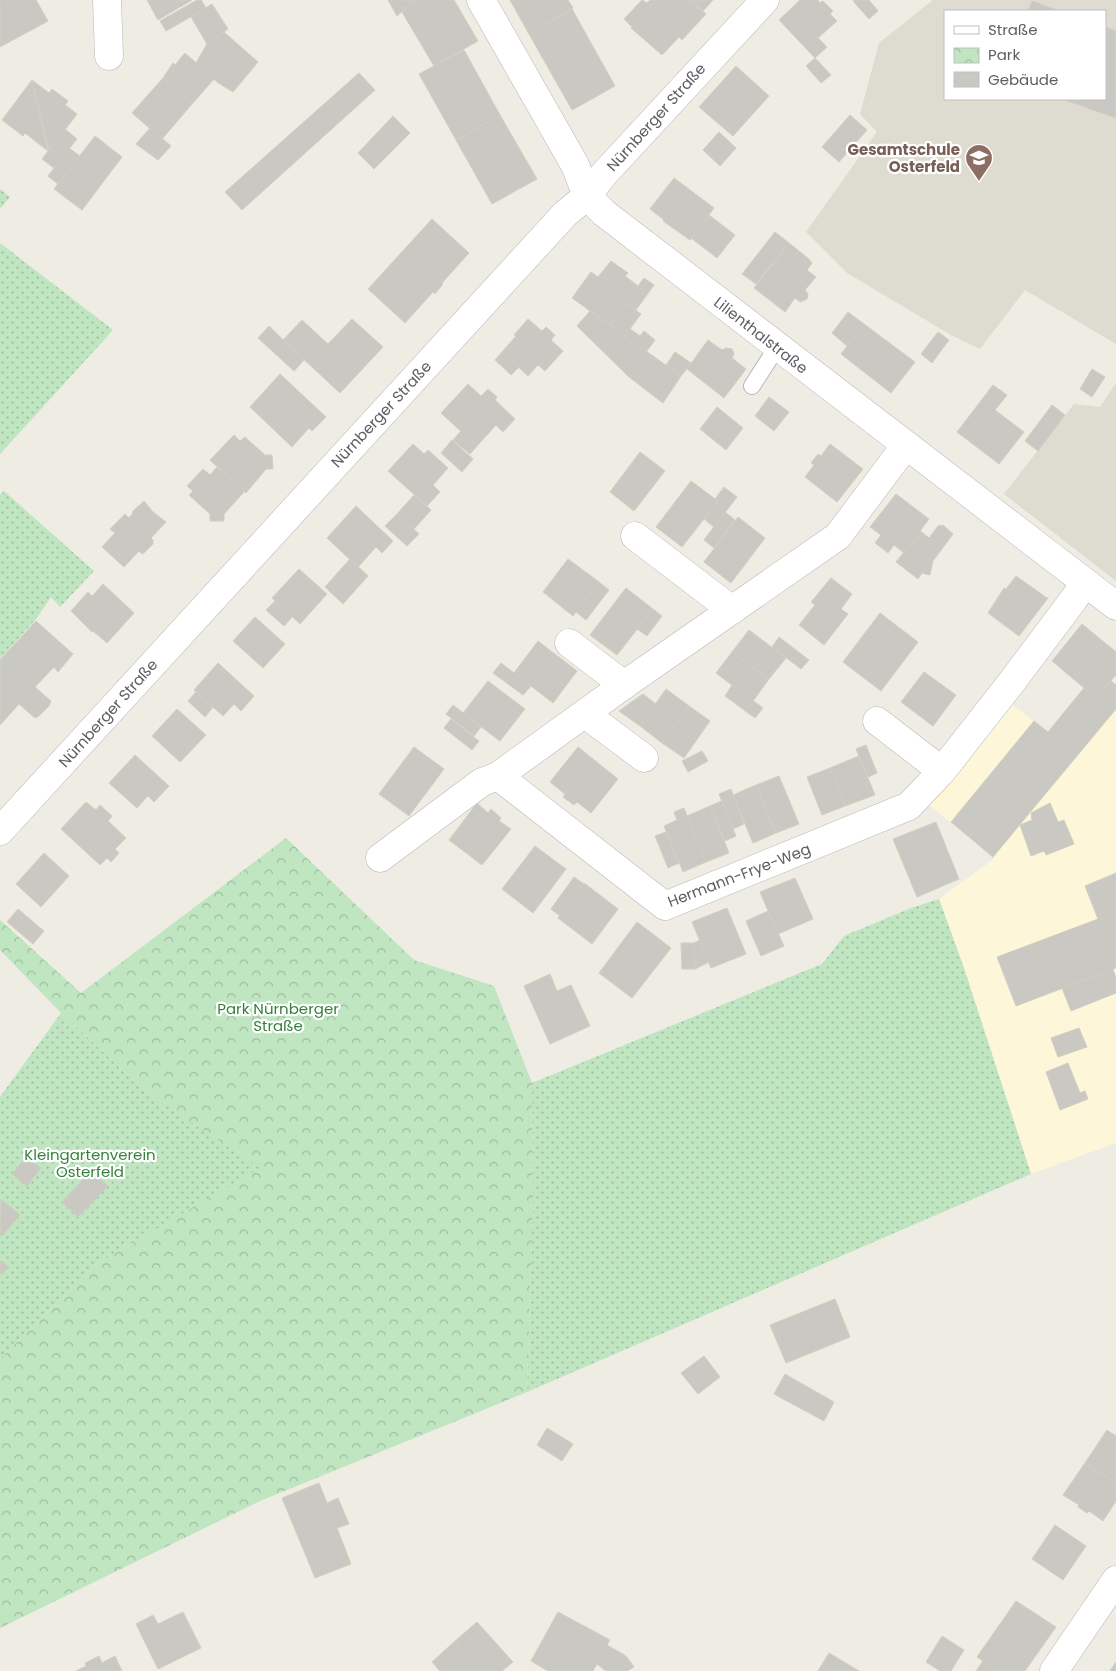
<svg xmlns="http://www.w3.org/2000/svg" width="1116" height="1671" font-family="Poppins,sans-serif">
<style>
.commercial{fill:#fef6d8}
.education{fill:#dedbd1;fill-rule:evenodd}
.grass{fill:url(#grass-dots)}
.park{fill:url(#park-crowns)}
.building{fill:#cac8c2;stroke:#d2cec1}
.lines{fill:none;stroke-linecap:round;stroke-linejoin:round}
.lane-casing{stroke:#b5b8bd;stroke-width:18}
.street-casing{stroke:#b5b8bd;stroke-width:29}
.lane{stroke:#fff;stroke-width:16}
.street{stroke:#fff;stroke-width:28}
.labels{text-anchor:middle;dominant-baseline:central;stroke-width:4.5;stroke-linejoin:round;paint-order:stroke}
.street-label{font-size:15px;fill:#5b5e63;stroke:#fff}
.education-label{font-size:15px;font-weight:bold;fill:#785e54;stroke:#fff;text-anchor:end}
.park-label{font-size:15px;fill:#34813c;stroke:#fff}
</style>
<defs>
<pattern id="grass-dots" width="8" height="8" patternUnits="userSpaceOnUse" patternTransform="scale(1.25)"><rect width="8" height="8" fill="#bfe5c1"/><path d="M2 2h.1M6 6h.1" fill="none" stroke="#9ebda0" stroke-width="1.8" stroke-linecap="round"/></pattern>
<pattern id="park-crowns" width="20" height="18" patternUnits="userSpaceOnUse" patternTransform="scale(1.25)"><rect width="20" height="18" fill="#bfe5c1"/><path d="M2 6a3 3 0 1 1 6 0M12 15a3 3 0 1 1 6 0" fill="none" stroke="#9ebda0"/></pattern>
</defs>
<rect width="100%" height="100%" fill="#eeece3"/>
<path class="commercial" d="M1084,692L1116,711V1143L1031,1174L964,968L939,899L995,858L928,804L1009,702L1050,734Z"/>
<g class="education">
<path d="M933,0H1116V344L1025,290L980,349L951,335L847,273L806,232L877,132L860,114L879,43ZM945,11H1105V99H945Z"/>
<path d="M1116,383V581L1004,494L1074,404L1100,407Z"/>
</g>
<g class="grass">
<path d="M0,189L10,197L0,209Z"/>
<path d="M0,243L113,330L0,454Z"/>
<path d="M4,491L94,571L60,607L51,597L36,619L0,659V495Z"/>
<path d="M939,899L964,968L1031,1174L527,1392L533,1202L532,1083L822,964L844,936L911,908Z"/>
<path d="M61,1013L149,1094L261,1168L97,1264L0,1359V1097Z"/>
</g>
<path class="park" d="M286,838L414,960L494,986L532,1083L533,1202L527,1392L260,1501L0,1628V1359L97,1264L260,1168L149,1094L61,1013L0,950V920L81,993Z"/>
<g class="building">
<path d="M0,0H36L48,21L0,47Z"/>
<path d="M147,0H192L158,20Z"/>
<path d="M197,0H201L206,8L166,31L160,21Z"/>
<path d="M388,0H415L397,16Z"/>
<path d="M415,0H454L478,41L434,66L402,12Z"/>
<path d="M510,0H568L573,8L529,34Z"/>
<path d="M642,0L647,3L650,0H689L706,14L682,40L679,37L662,55L631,28L632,27L624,19Z"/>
<path d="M689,0H713L703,11Z"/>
<path d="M800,0H818L820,3L823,1L833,11L830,14L837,21L818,38L827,47L815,58L779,20Z"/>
<path d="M854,0H869L878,11L869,19L853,1Z"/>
<path d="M1032,1L1060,11H1028Z"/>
<path d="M212,4L228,29L207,44L191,17Z"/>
<path d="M572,9L615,86L572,110L529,34Z"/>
<path d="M1105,27L1116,31V118L1062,99H1105Z"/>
<path d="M224,32L258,62L233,92L217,82L196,63L207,44Z"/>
<path d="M464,50L500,115L456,140L419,74Z"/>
<path d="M185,53L214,79L192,104L163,78L173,63L175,65Z"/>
<path d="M815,58L831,75L821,83L806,66Z"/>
<path d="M736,66L769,96L733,136L699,107Z"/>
<path d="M359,73L375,90L242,210L225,192Z"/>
<path d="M163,78L192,104L162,139L132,113Z"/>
<path d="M32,80L49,93L52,89L68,101L65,105L77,114L49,151Z"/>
<path d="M32,80L48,151L25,133L23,136L2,120Z"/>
<path d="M500,115L537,179L492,204L456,140Z"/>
<path d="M850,115L867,130L839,162L822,147Z"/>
<path d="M393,116L410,133L374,169L358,153Z"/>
<path d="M150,128L171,146L158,160L136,144Z"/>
<path d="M65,129L77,139L54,168L42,159Z"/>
<path d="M719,132L736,148L720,166L703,150Z"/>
<path d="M95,136L122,157L82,210L54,189Z"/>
<path d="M69,148L80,156L58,184L48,176Z"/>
<path d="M674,178L714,208L690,240L663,221L664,220L650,209Z"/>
<path d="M709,215L735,235L717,258L691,238Z"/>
<path d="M432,219L469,253L442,283L443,284L435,294L433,292L405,323L368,289Z"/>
<path d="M775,232L789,243L756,284L742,274Z"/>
<path d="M789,243L809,259L812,263L807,270L816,277L805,290L808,294L807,299L800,302L795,298L785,312L754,288Z"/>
<path d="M611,261L628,273L625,276L638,286L644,278L654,285L636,310L626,303L610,325L572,298L591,272L598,277Z"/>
<path d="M626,303L641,314L624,337L610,325Z"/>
<path d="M590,311L681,376L663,403L629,377L577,326Z"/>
<path d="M848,312L864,324L847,346L832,333Z"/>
<path d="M352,319L383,347L340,393L283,340L302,320L328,344Z"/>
<path d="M528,319L542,331L546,327L555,335L551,340L563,351L545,371L538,365L528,376L502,352L516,336L514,335Z"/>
<path d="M864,324L915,362L891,393L841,354Z"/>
<path d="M269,326L304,360L294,371L258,338Z"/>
<path d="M630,329L640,336L644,331L655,340L646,352L624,337Z"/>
<path d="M938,332L949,340L932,363L921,354Z"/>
<path d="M708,340L722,350L726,348L732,349L734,354L732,358L746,369L724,398L687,369Z"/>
<path d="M502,352L519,367L511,375L495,360Z"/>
<path d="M675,352L691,363L681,376L666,365Z"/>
<path d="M1092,369L1105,377L1092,397L1080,389Z"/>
<path d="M280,374L326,417L312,431L309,428L292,447L250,407Z"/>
<path d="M468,384L481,396L488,389L497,397L495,400L515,419L503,432L496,425L477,446L441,413Z"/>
<path d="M993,385L1007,395L995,410L1024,432L999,464L957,432Z"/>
<path d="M769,397L789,412L774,431L755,416Z"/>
<path d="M1052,405L1065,415L1038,451L1025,441Z"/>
<path d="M717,407L743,428L726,450L700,429Z"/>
<path d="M461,431L477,446L470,454L453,440Z"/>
<path d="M234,435L240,441L245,437L265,455H272L273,469H266L246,493L210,460Z"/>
<path d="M452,440L473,459L462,472L441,453Z"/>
<path d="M413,444L424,454L428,450L448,468L433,485L440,492L427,506L388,471Z"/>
<path d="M830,444L863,469L837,502L805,477L814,465L811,463L818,454L821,456Z"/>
<path d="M640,452L665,471L634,511L610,492Z"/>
<path d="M217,467L245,491L224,514V521H210V514L189,495L193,491L187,486L203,469L210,475Z"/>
<path d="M691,481L718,501L682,547L656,527Z"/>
<path d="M724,487L737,497L714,527L704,519L718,501L715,499Z"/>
<path d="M896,494L929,519L920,531L923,533L915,544L913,541L904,553L894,545L888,553L875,543L881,535L870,527Z"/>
<path d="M414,495L431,510L414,529L397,514Z"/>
<path d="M144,501L152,511L166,522L151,538L153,540V544L144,553L142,554L139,551L124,567L102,547L115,533L110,529L125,514L129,518L133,513L132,512Z"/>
<path d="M356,506L393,541L382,553L376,547L358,567L327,538Z"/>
<path d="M725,512L735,520L714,548L704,540Z"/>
<path d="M397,514L419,534L407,546L385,526Z"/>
<path d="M738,517L765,538L731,583L704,562Z"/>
<path d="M943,525L953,534L933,561L930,575L922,573L918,579L896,562L913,541L915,544L923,533L929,538L938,526Z"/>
<path d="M350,559L368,576L358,587L340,570Z"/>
<path d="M568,559L599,582L573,616L543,592Z"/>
<path d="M299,569L327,594L300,624L272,598Z"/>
<path d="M340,570L358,587L343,604L325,587Z"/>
<path d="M1016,576L1047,598H1048L1019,636L988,613L1004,588L1006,589Z"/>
<path d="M831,578L852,594L841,609L848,614L824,645L799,625L815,605L811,602Z"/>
<path d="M599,582L609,590L586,620L576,612Z"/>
<path d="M103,584L134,613L107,643L93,631L92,632L71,611L88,592L92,596Z"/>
<path d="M626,588L653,609L617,655L590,635Z"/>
<path d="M275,601L292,617L284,626L266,610Z"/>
<path d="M653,609L662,616L647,636L637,629Z"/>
<path d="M880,613L918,642L881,691L843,662Z"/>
<path d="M255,617L285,644L263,668L233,641Z"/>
<path d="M36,621L73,654L58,672L54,667L35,687L51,701L49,706L39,716L35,718L19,704L0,725V660Z"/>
<path d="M1082,624L1116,652V675L1096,698L1052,661Z"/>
<path d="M749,630L786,658L769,679L732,652Z"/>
<path d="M779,637L809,660L801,669L772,647Z"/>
<path d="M538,641L577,671L553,703L514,673Z"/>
<path d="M732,652L769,679L753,701L716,673Z"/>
<path d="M218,663L254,696L241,711L234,704L223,716L194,690Z"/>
<path d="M501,663L531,686L523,695L493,673Z"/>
<path d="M924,672L956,695L933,726L901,702Z"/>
<path d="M488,681L525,709L500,741L463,713Z"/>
<path d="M1111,681L1116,685V709L993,857L951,822L1034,721L1048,732L1084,688L1096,698Z"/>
<path d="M732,685L763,708L755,718L725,696Z"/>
<path d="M666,689L689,706L662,743L640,726Z"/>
<path d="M196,692L213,707L205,717L188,701Z"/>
<path d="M643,694L656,704L640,726L619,711Z"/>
<path d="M453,705L481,727L474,736L446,714Z"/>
<path d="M689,706L710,721L684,758L662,743Z"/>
<path d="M177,709L206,735L180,762L152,736Z"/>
<path d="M451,719L479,741L472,750L444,728Z"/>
<path d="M866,745L877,773L868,777L856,749Z"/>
<path d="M414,747L444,769L409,816L379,794Z"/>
<path d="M578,747L618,779L591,813L577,802L574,805L563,797L565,794L550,782Z"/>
<path d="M702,751L708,761L688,772L682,761Z"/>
<path d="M135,755L169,786L154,802L148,796L137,808L109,783Z"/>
<path d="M859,756L875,795L845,806L830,768Z"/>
<path d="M830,768L845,806L822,815L807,777Z"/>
<path d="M779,776L799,824L776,833L756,785Z"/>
<path d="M756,785L776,833L753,843L733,795Z"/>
<path d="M731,789L744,824L733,829L719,794Z"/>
<path d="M722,801L736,836L725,841L710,806Z"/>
<path d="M86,802L96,810L100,805L112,816L108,821L126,838L115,849L119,853L111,862L107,858L100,865L61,829Z"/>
<path d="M477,803L488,813L491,809L501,818L499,821L511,829L482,865L449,840Z"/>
<path d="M1050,803L1058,822L1064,820L1074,844L1046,855L1044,851L1031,856L1020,825L1032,820L1031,813Z"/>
<path d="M710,806L729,853L706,862L687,816Z"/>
<path d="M684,808L706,862L683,872L664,826L677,820L674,812Z"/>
<path d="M936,822L959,879L917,897L893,839Z"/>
<path d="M666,832L679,863L668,868L655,836Z"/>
<path d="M535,846L566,869L533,913L502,889Z"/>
<path d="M44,853L69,876L41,907L16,884Z"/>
<path d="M1116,873V968L1016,1006L997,957L1098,919L1085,886Z"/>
<path d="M574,877L584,884L560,916L551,909Z"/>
<path d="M795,878L813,919L778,934L760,892Z"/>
<path d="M584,883L618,909L592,944L558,918Z"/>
<path d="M727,908L746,954L711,968L692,922Z"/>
<path d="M18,909L44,931L33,944L7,922Z"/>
<path d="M768,911L784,946L761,956L746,921Z"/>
<path d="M637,922L671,948L632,998L599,973Z"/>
<path d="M700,940L709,962L695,969L694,943Z"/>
<path d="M681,943H694L695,969H682Z"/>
<path d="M1113,969L1116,978V993L1071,1011L1062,988Z"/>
<path d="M550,974L557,991L571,985L590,1026L550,1044L524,986Z"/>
<path d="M1079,1028L1087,1047L1058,1057L1051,1038Z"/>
<path d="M1068,1063L1080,1093L1085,1091L1088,1099L1060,1110L1046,1072Z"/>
<path d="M26,1157L41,1168L27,1186L12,1174Z"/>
<path d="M91,1171L108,1186L78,1217L62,1202Z"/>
<path d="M1,1199L20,1215L2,1236L0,1234Z"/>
<path d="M0,1261L8,1266L2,1275L0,1273Z"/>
<path d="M835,1299L850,1337L786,1363L770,1325Z"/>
<path d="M704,1356L720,1377L698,1394L681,1373Z"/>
<path d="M785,1374L834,1402L824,1421L774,1394Z"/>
<path d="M547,1428L573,1444L562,1461L537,1445Z"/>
<path d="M1107,1430L1116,1436V1483L1085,1463Z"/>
<path d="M1085,1463L1116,1483V1501L1103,1521L1089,1511L1087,1513L1078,1507L1079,1505L1063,1495Z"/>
<path d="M319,1483L327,1503L338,1498L349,1524L337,1528L351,1564L315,1578L282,1498Z"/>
<path d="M1055,1525L1086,1546L1063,1580L1032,1559Z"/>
<path d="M1016,1601L1056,1627L1025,1671H997L977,1657Z"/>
<path d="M183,1612L201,1648L158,1669L136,1624L153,1615L158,1624Z"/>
<path d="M558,1612L610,1640L607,1645L626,1656L634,1667L627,1671H606L597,1664L593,1671H548L531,1661Z"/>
<path d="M477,1622L513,1662L502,1671H480L454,1642Z"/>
<path d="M942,1636L964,1650L951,1671H940L926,1662Z"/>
<path d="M454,1642L480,1671H440L432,1662Z"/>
<path d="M829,1653L859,1671H818Z"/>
<path d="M99,1656L102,1663L115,1656L122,1671H76L86,1666L85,1663Z"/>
<path d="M983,1661L997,1671H976Z"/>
<path d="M1116,1662V1671H1110Z"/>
</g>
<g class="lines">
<defs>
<path id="lane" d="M752,386L777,347"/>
<g id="street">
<path d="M107,0L109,56"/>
<path d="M481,0L575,165L587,196L604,213L1116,606"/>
<path d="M635,536L732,610"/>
<path d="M569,643L624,685"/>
<path d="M585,714L644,758"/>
<path d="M877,721L942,771"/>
<path d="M498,776L665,906L909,806L942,771L1011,683L1074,599L1085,582"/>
<path d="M0,831L565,214L587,196L604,174L765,0"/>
<path d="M380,858L482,782L498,776L624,685L838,536L906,445"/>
<path d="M1054,1671L1116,1580"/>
</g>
</defs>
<use href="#lane" class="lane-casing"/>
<use href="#street" class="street-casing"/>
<use href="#lane" class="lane"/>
<use href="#street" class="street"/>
</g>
<defs>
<symbol id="school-pin" viewBox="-11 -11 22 30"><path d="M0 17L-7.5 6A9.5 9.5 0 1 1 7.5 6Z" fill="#8d6e63" stroke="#fff"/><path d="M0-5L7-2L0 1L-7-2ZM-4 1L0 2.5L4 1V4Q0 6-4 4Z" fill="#fff"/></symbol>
</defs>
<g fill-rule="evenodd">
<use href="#school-pin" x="963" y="142" width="32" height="43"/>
</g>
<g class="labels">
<g class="street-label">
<text transform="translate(656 117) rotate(-48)">Nürnberger Straße</text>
<text transform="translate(761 335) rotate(38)">Lilienthalstraße</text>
<text transform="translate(381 414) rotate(-47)">Nürnberger Straße</text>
<text transform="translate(108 713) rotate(-48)">Nürnberger Straße</text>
<text transform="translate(739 875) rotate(-21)">Hermann-Frye-Weg</text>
</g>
<g class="education-label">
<text x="960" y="149">Gesamtschule<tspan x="960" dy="17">Osterfeld</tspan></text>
</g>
<g class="park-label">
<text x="278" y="1008">Park Nürnberger<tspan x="278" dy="17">Straße</tspan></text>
<text x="90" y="1154">Kleingartenverein<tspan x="90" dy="17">Osterfeld</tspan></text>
</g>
</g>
<rect x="944" y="10" width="162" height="90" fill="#ffffff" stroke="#bdbfc1"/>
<rect x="954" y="26" width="25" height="8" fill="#ffffff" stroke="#bdbfc1"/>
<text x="988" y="35" font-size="15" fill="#5b5e63">Straße</text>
<rect x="954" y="48" width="25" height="15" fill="url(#park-crowns)" stroke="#bdbfc1"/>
<text x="988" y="60" font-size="15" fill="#5b5e63">Park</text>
<rect x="954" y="72" width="25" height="15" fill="#cac8c2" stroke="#bdbfc1"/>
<text x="988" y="85" font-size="15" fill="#5b5e63">Gebäude</text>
</svg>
